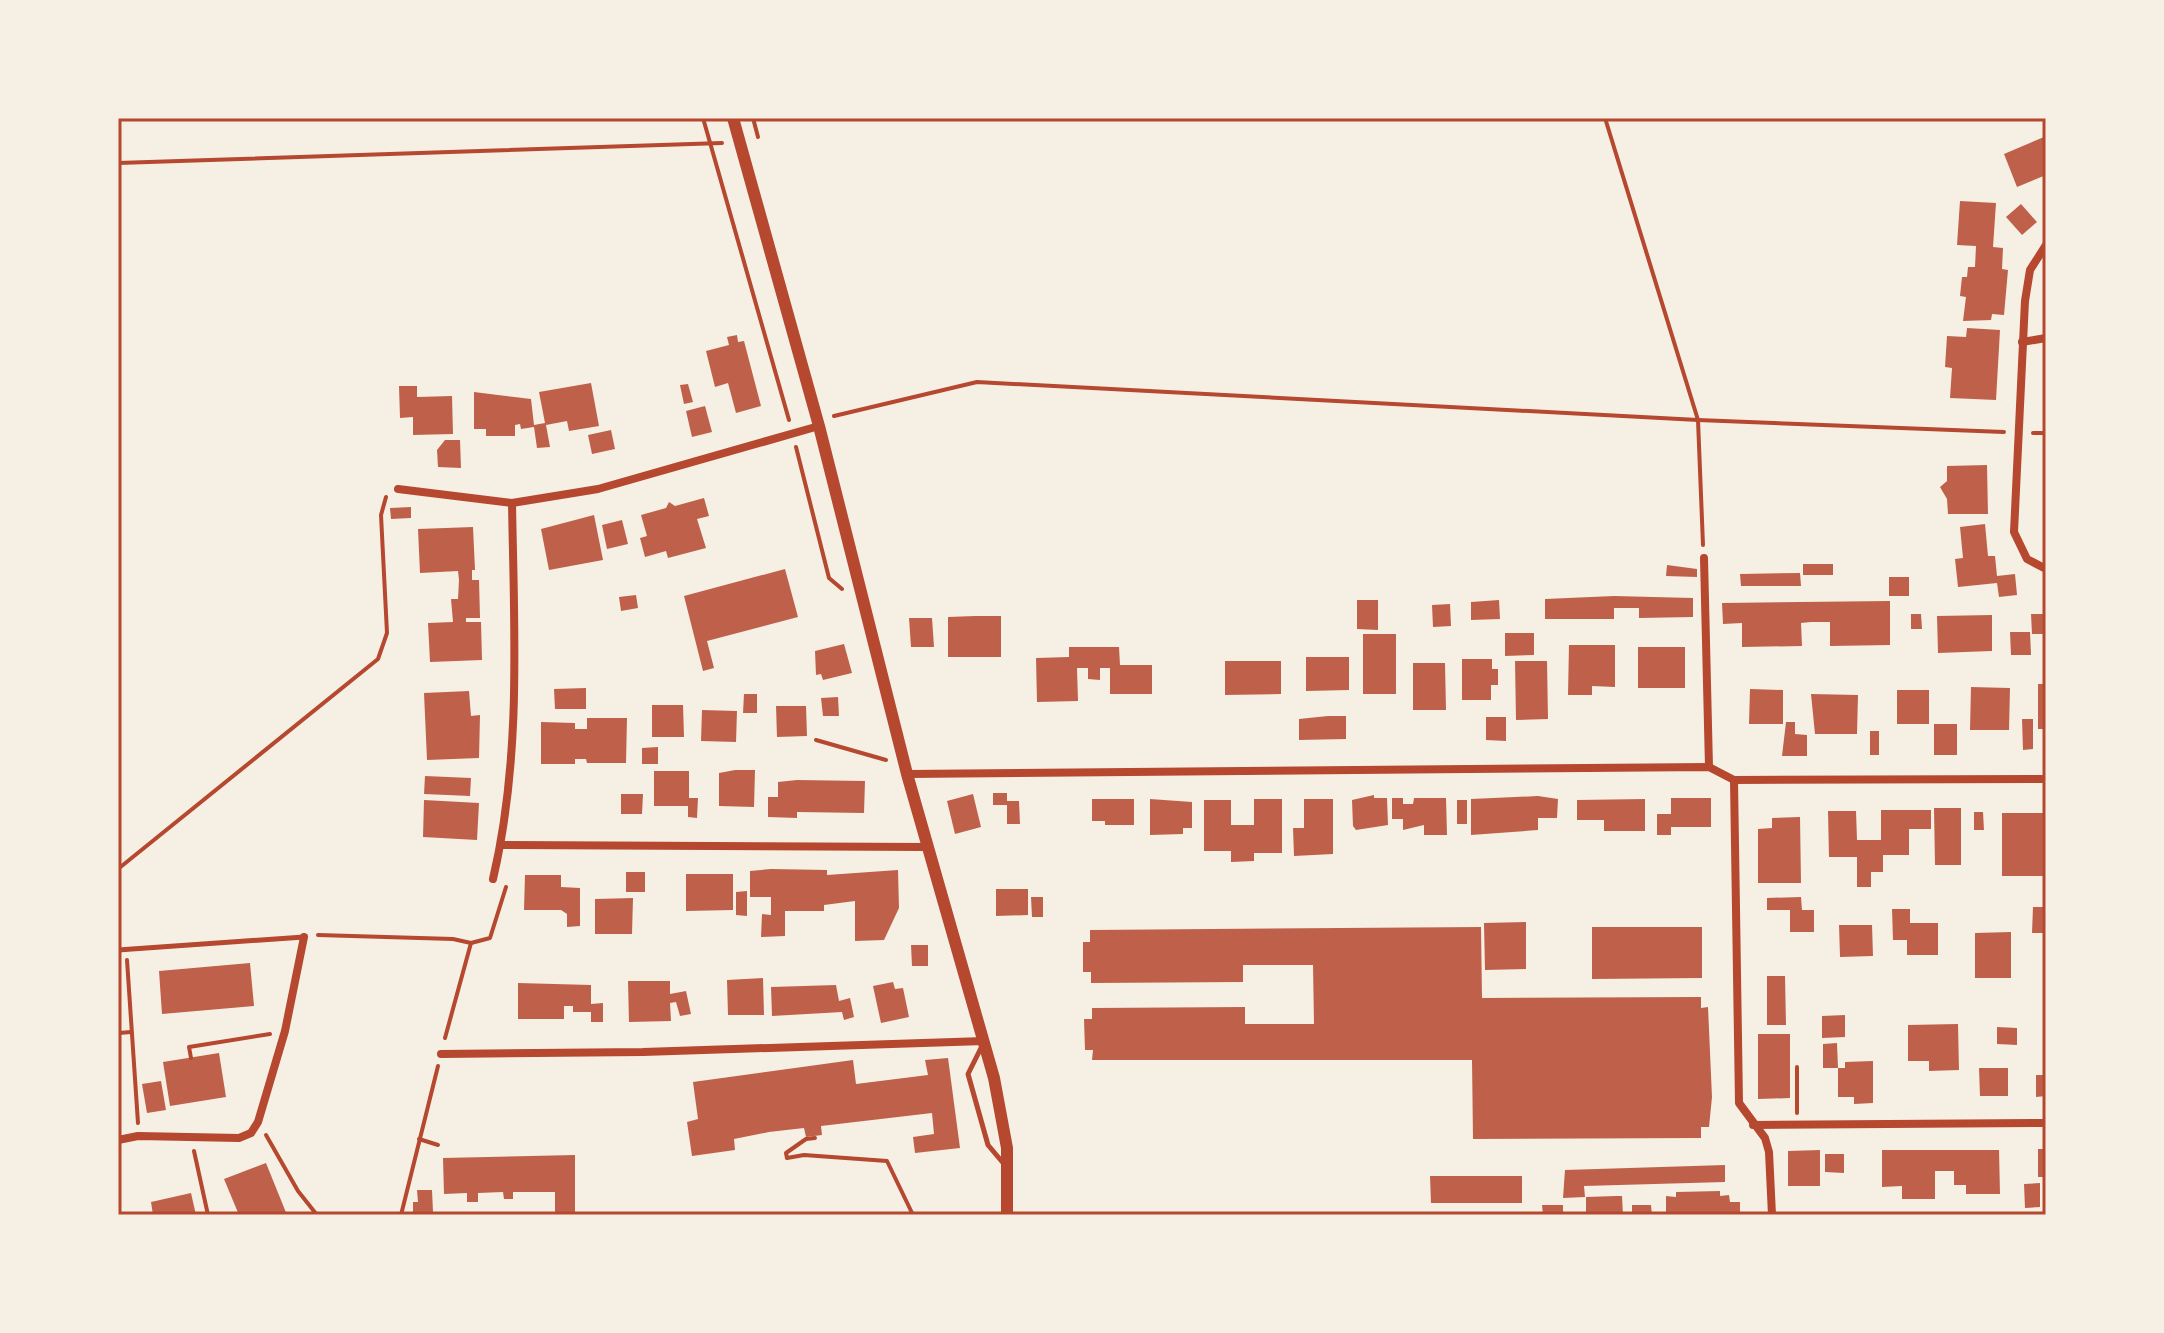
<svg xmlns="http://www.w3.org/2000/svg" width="2164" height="1333" font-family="'PT Sans Narrow',sans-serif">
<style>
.building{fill:#bf614a}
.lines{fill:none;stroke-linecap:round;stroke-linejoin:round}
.path{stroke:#b5482f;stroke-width:4}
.service{stroke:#b5482f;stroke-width:5}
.minor{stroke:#b5482f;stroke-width:8}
.tertiary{stroke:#b5482f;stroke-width:12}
.neatline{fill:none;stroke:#b5482f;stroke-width:3}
</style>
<rect width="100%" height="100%" fill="#f6efe4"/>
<g class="building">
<path d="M2044,137L2046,175L2017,187L2004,154Z"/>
<path d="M1960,201L1996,203L1993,247L2003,248L2002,269L2008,270L2004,315L1992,314L1991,320L1963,321L1966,297L1960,296L1962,277H1967L1968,267H1975L1976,246L1957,245Z"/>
<path d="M2021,204L2037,222L2022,235L2006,217Z"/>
<path d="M1967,328L2000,330L1996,400L1950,398L1952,368L1945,367L1947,336L1966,337Z"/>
<path d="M737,335L738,342L744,341L761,406L736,413L728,383L715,387L706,351L729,345L727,337Z"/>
<path d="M591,383L599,426L569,431L567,421L546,425L550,447L537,448L534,427L521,429L520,424L515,425V436H486V429H474V392L531,399L534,425L545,423L539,392Z"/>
<path d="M688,384L693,402L684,404L680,385Z"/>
<path d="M399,386H417V397L452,396L453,434L413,435V417L400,418Z"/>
<path d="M705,406L712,432L692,437L686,411Z"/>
<path d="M611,430L615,449L592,454L588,435Z"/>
<path d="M445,440H460L461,468L438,467L437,450Z"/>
<path d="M1987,465L1988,514H1948L1947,499L1940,487L1947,481V466Z"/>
<path d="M704,498L709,516L697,519L706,548L668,558L666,551L645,557L640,538L647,536L641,515L666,508L669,502L675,506Z"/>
<path d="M411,507V518L391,519L390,508Z"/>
<path d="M594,515L603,560L549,570L541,529Z"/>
<path d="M622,520L628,544L607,549L602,525Z"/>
<path d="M1985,524L1988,556H1995L1997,576L2015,574L2017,595L1999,597L1997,583L1958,587L1955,559L1963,558L1960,527Z"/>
<path d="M473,527L475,570H472V580H479L480,618H466V622H481L482,660L430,662L428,623L453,622L451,599H458L459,580L458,571L420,573L418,529Z"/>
<rect x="1803" y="564" width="30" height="11"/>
<path d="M1667,565L1697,569V577L1666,576Z"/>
<path d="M785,569L798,617L707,641L714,668L703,671L684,596Z"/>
<path d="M1800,573L1801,586H1741L1740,574Z"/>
<rect x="1889" y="577" width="20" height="19"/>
<path d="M2043,589H2046V634H2032L2031,614H2043Z"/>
<path d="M636,595L638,608L621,611L619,597Z"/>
<path d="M1614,596L1693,598V617L1639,618V608H1614V619H1545V599Z"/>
<path d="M1357,600H1378V630L1357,629Z"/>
<path d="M1499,600L1500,619L1471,620V602Z"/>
<path d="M1890,601V645L1830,646V622H1811L1801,623L1802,646L1742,647V623L1723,624L1722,603Z"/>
<path d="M1450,604L1451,626L1433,627L1432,605Z"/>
<path d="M1911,614H1921L1922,629H1911Z"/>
<path d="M1992,615V651L1938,653L1937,616Z"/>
<path d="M975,616H1001V657H948V617Z"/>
<path d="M909,618H932L934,647H911Z"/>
<path d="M2010,632H2030L2031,655H2011Z"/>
<path d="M1505,633H1534V655L1505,656Z"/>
<rect x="1363" y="634" width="33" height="60"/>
<path d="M844,644L852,673L823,680L821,674L816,675L815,651Z"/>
<path d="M1569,645H1615V687L1592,686V695H1568Z"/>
<path d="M1069,647H1119L1120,665H1152V694H1110V668H1100V680L1088,679V668H1077L1078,701L1037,702L1036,658L1069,657Z"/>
<rect x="1638" y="647" width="47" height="41"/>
<path d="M1306,657H1349V690L1306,691Z"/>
<path d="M1462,659H1492V669H1498V685H1491V700H1462Z"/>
<path d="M1225,661H1281V694L1225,695Z"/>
<path d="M1515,661H1547L1548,719L1516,720Z"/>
<path d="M1413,663H1445L1446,710H1413Z"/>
<rect x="2038" y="684" width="8" height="45"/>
<path d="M1971,687L2010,688L2009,730H1970Z"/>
<path d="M586,688V709H555L554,689Z"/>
<path d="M1750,689L1783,690V724H1749Z"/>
<rect x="1897" y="690" width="32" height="34"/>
<path d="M469,691L471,716L480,715L479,758L427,760L424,693Z"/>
<path d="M744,694H757V713H743Z"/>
<path d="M1811,694L1858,695L1857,734H1815Z"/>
<path d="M838,697L839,716H823L821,698Z"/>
<path d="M652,705H683L684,737H652Z"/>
<path d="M776,706H806L807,736L777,737Z"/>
<path d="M702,710L737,711L736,742L701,741Z"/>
<path d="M1328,716H1346V739L1299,740V719Z"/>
<path d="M1486,717H1506V741L1486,740Z"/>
<path d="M587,718H627L626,763H587L586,759H575V764H541V722L575,723V729H587Z"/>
<path d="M2022,719H2033V749L2023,750Z"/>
<path d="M1786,722H1795V734L1807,735V756H1782Z"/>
<rect x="1934" y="724" width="23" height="31"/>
<rect x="1870" y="731" width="9" height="24"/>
<path d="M658,747V764H642V748Z"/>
<path d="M735,770H755L754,807L719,806V773Z"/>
<path d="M654,771H689V798H698L697,818L688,817V806H654Z"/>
<path d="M425,776L471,778L470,796L424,794Z"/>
<path d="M797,780L865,781L864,813L797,812V818L768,817V797H778V782Z"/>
<path d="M993,793H1007V801H1019L1020,824H1007V805H993Z"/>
<path d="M621,794H643L642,814H621Z"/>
<path d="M973,794L981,827L955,834L947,801Z"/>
<path d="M1374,795V798H1387L1388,825L1356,830L1353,826L1352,800Z"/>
<path d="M1538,796L1558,799L1557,818H1538V830L1471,835V799Z"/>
<path d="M1392,798H1403V804H1413L1414,798H1446L1447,835H1424V825L1403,830V819H1392Z"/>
<path d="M1671,798H1711V827H1671V835H1657V814H1671Z"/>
<path d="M1092,799H1134V825H1105V821H1092Z"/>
<path d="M1150,799L1192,802V828H1183V834L1150,835Z"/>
<path d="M1254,799H1282V853H1254V861L1231,862V851H1204V800H1231V825H1254Z"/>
<path d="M1304,799H1333V854L1294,856L1293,828H1304Z"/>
<path d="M1645,799V831H1604V820H1577V800Z"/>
<path d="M424,800L479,803L477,840L423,837Z"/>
<rect x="1457" y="800" width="10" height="24"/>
<path d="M1934,808H1961V865H1935Z"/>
<path d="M1881,810H1931V829H1909V855H1883V872H1871V887H1857V857H1829L1828,811H1856L1857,840H1881Z"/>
<path d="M1974,812H1983L1984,830H1974Z"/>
<rect x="2002" y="813" width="41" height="63"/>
<path d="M1800,817L1801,883H1758V829L1772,828V818Z"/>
<path d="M771,869L827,870V875L898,870L899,908L884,940L855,941V901L824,905V911H785V936L761,937L762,914L771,915V897H750V871Z"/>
<rect x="626" y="872" width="19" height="20"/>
<path d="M686,874H733V910L686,911Z"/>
<path d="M525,875H561V887L580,888V926L567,927V914L561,910H524Z"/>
<path d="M996,889H1028V915L996,916Z"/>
<path d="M747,891V916L736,915V892Z"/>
<path d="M1031,897H1043V917H1032Z"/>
<path d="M1801,897L1802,910H1814V932H1790V910H1767V898Z"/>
<path d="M633,898L632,934H595V899Z"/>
<path d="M2033,907H2046V933H2032Z"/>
<path d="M1892,909H1910V923H1938V955H1907V940H1893Z"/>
<path d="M1526,922V969L1485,970L1484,923Z"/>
<path d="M1839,925H1872L1873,956L1840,957Z"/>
<path d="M1481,927L1482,998L1701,997V1008L1708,1007L1712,1097L1709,1127H1701V1138L1473,1139L1472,1060H1092L1093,1050H1085L1084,1019H1092V1008L1245,1007V1024H1314L1313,965H1243V982L1091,983V972H1083V942H1090V930Z"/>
<path d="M1592,927H1702V978L1592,979Z"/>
<path d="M2011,932V978H1975V933Z"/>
<path d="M911,945H928V966H912Z"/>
<path d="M250,963L254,1006L162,1014L159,971Z"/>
<path d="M1767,976H1785L1786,1025H1767Z"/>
<path d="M763,978L764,1015H728L727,980Z"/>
<path d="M628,981H670V994L686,991L691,1014L680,1016L676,1002L670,1003L671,1021L629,1022Z"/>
<path d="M893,982L895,989L903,988L909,1017L881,1023L873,986Z"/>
<path d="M518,983L591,985V1004L603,1003V1022H591V1012H573V1006H564V1019H518Z"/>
<path d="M836,985L839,1001L850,998L854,1017L844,1020L842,1012L772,1016L771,987Z"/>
<path d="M1845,1015V1037L1822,1038V1016Z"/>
<path d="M1958,1024L1959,1070L1929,1071V1061H1908V1025Z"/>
<path d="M1997,1027L2017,1028V1045L1997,1044Z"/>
<path d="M1758,1034H1790V1098L1758,1099Z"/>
<path d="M1837,1043L1838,1068H1845V1062L1873,1061V1103L1854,1104V1097H1838V1068H1823V1044Z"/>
<path d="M219,1053L226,1097L170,1106L163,1062Z"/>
<path d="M948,1058L960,1148L915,1153L913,1137L934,1134L932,1113L821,1126L822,1135L806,1137L804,1128L769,1132L734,1139L735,1150L692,1156L687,1122L698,1119L693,1082L853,1060L856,1084L928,1075L925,1060Z"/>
<path d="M1979,1068H2008V1096H1980Z"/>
<path d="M2036,1075H2046V1096L2036,1097Z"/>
<path d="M161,1081L166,1110L147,1113L142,1084Z"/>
<rect x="2038" y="1149" width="8" height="28"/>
<path d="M1820,1150V1186H1788V1151Z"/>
<path d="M1882,1150H1999L2000,1194H1966V1185H1954V1171H1935V1199H1902V1186L1882,1187Z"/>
<path d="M1825,1154H1844V1173L1825,1172Z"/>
<path d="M575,1155V1215H555V1192H513V1199H504L503,1192L478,1193V1202H467V1193L444,1194L443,1158Z"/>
<path d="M266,1163L287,1215H239L224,1179Z"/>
<path d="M1725,1165V1182L1584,1186L1585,1197L1563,1198L1565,1170Z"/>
<path d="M1430,1176H1522V1203H1431Z"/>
<path d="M2040,1183V1207L2025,1208L2024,1184Z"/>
<path d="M417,1190H432L433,1212H413V1202H418Z"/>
<path d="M1720,1191V1196L1729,1195L1730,1202H1740V1215H1666V1196L1676,1197V1192Z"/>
<path d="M191,1193L196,1215H153L151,1202Z"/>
<path d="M1616,1196H1622L1623,1215H1586V1197Z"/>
<path d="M1542,1205H1563V1215H1543Z"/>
<path d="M1632,1205H1651L1652,1215H1632Z"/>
</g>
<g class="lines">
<g class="path">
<path d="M703,118L789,420"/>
<path d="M753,118L758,137"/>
<path d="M1605,118L1698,420L1703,545"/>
<path d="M118,163L722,143"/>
<path d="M834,416L977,382L1698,420L2004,432"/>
<path d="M2033,433H2046"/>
<path d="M796,447L829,578L842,589"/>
<path d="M816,740L886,760"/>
<path d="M118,869L378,659L387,633L381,515L386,497"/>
<path d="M318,935L453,939L471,943"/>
<path d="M127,960L138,1123"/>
<path d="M119,1033L131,1032"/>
<path d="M445,1038L471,943L490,938L506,887"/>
<path d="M191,1058L189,1047L270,1034"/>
<path d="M1797,1067V1113"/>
<path d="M266,1135L298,1191L317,1215"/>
<path d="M815,1138L806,1139L786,1153L787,1158L804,1155L887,1161L913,1215"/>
<path d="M419,1139L438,1145"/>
<path d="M194,1151L208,1215"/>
<path d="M401,1215L438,1066"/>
</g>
<g class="service">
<path d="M118,950L304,937"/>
<path d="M982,1046L968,1074L988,1145L1004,1164"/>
</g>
<g class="minor">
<path d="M2046,245L2030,270L2025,301L2014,532L2027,559L2046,569"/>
<path d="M2022,342L2046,338"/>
<path d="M398,489L512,503L598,489L819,426"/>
<path d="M1704,558L1709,767"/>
<path d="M907,774L1709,767L1734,780L2046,779"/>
<path d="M1734,780L1739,1103L1765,1138L1769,1152L1772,1215"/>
<path d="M501,845L927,847"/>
<path d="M493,879C522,756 514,628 512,503"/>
<path d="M441,1054L643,1052L984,1041"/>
<path d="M1753,1125L2046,1123"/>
<path d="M118,1140L138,1136L239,1138L251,1133L258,1122L285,1031L304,937"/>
</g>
<path class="tertiary" d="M733,118L819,426L907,774L994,1078L1007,1148V1215"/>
</g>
<rect width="2164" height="1333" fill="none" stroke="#f6efe4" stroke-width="240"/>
<rect x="120" y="120" width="1924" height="1093" class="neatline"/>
</svg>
